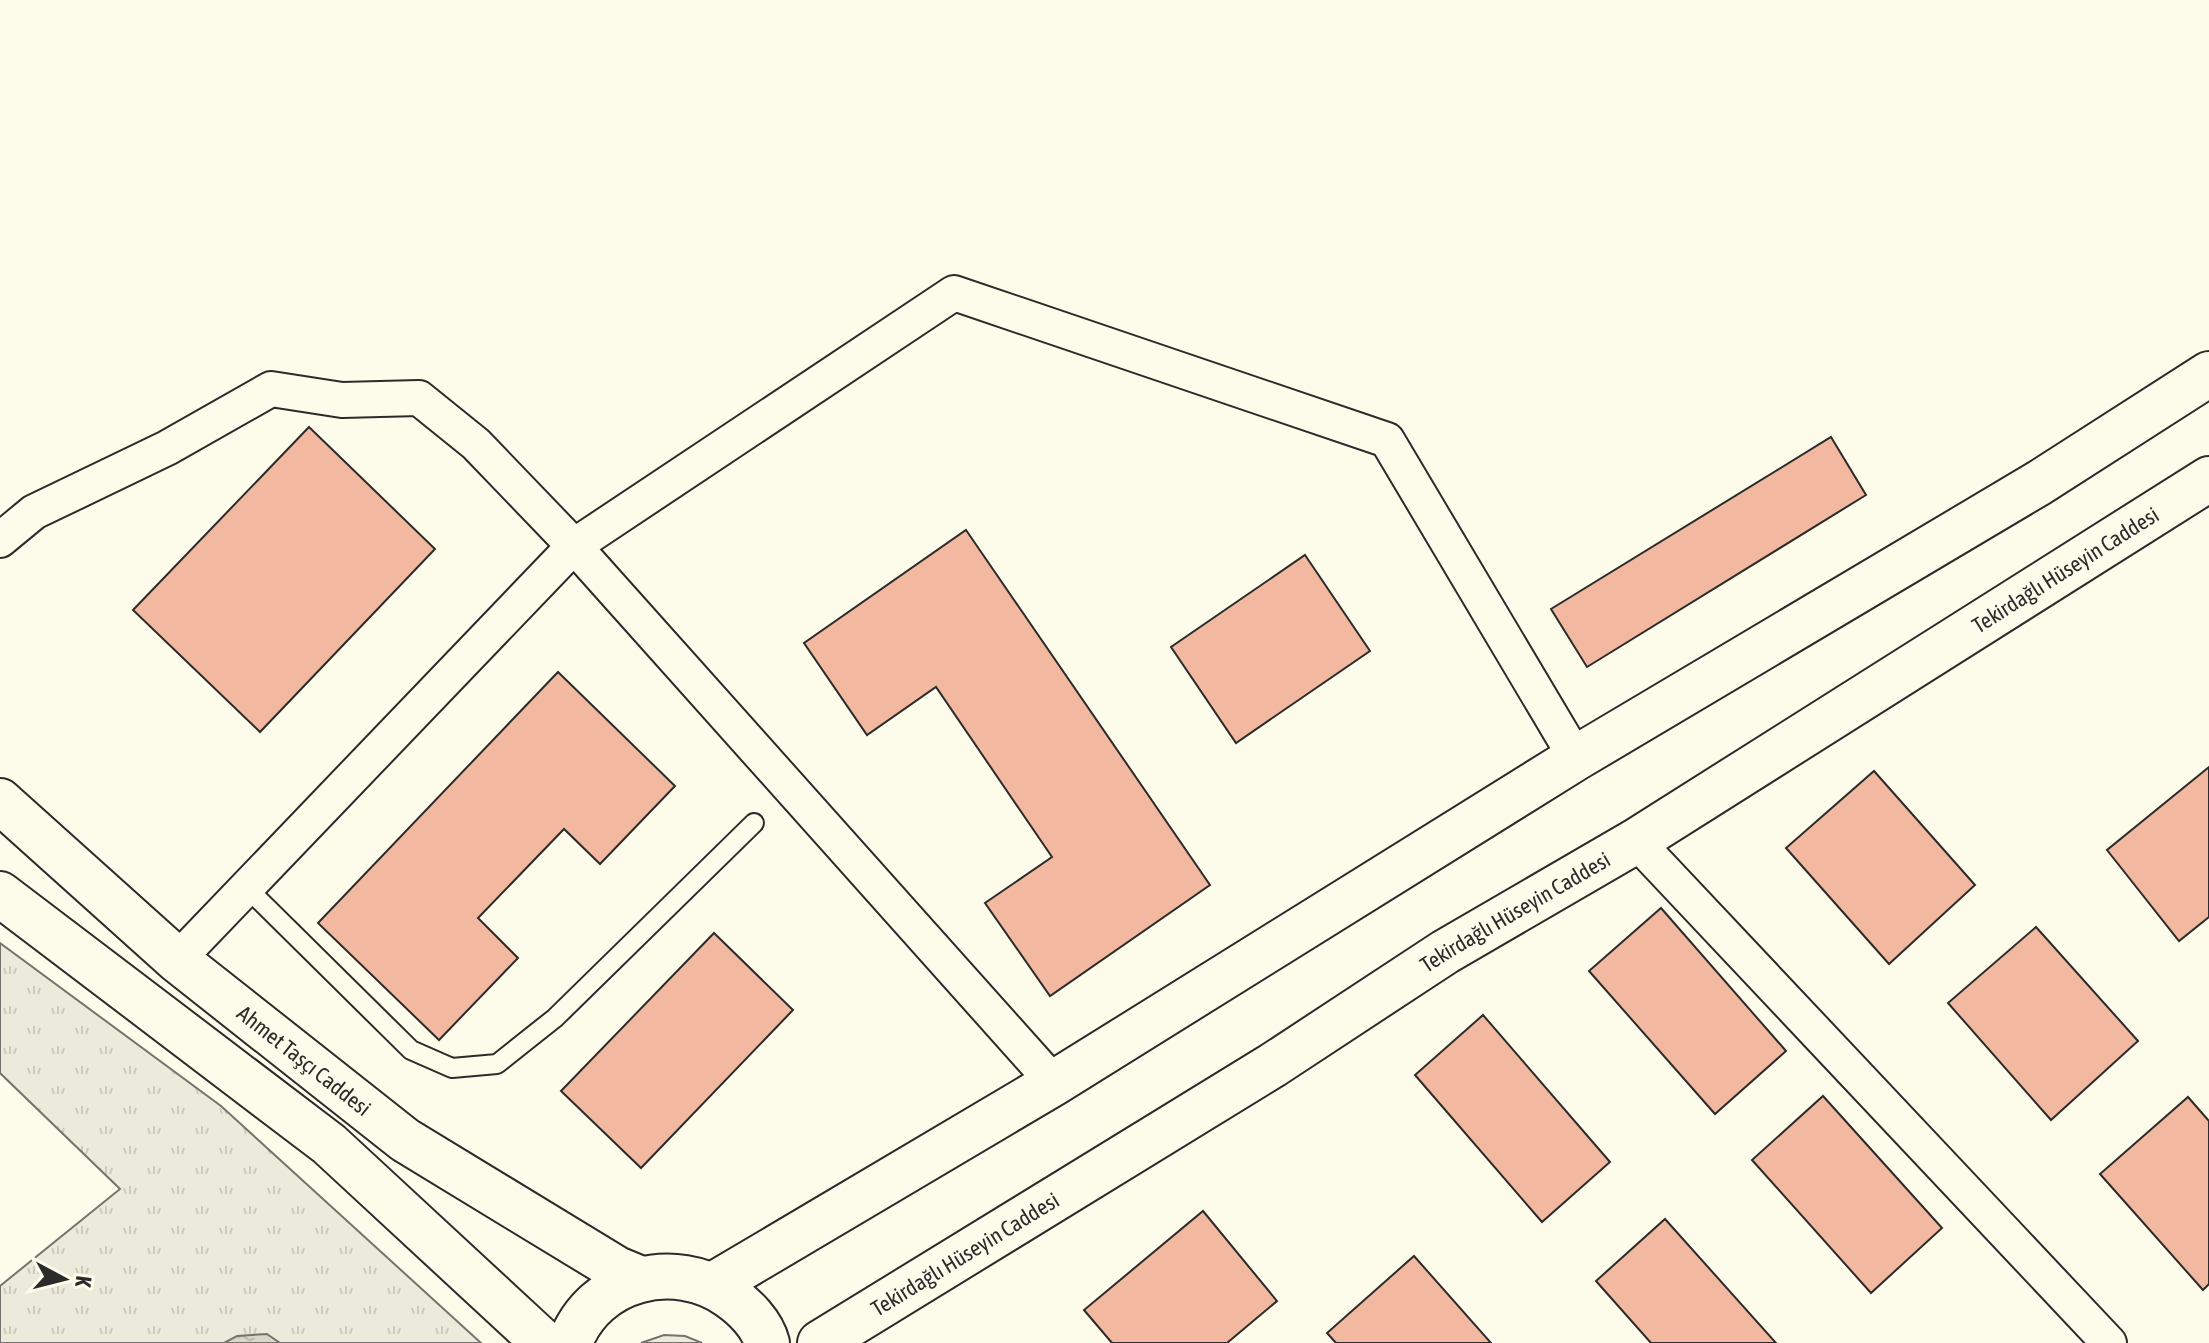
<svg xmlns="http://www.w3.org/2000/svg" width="2209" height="1343" font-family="'Asap Condensed',sans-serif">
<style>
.grass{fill:url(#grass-tufts);stroke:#74746e;stroke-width:2}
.water{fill:url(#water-ripples);stroke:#74746e;stroke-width:2}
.building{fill:#f2b8a0;stroke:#2b2b2b;stroke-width:2}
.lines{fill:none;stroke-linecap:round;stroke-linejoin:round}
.service-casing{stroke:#2b2b2b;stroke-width:22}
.minor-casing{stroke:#2b2b2b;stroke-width:38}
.secondary-casing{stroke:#2b2b2b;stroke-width:48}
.service{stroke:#fdfbea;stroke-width:18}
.minor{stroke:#fdfbea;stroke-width:34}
.secondary{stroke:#fdfbea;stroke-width:44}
.labels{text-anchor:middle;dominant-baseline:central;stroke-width:6;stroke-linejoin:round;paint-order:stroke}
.street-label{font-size:22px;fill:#2b2b2b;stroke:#fdfbea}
</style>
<defs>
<pattern id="grass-tufts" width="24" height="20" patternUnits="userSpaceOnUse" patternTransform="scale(2)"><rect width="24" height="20" fill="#ecebdb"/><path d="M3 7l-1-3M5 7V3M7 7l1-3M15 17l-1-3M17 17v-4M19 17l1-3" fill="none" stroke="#cbcabc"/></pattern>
<pattern id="water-ripples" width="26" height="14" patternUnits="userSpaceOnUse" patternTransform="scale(2)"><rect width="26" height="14" fill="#d8d7c9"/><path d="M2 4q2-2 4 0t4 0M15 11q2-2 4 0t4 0" fill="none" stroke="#bab9ad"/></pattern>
</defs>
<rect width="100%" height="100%" fill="#fdfbea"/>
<g class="grass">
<path d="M0,943L221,1106L481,1343H0V1286L120,1189L0,1073Z"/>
<path d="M664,1335L685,1336L702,1343H641Z"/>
</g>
<path class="water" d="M267,1334L280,1343H224L237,1336Z"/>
<g class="building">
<path d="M309,427L435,549L260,732L133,610Z"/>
<path d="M1831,437L1866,495L1587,667L1551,609Z"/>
<path d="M966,530L1210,885L1050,996L985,903L1052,857L936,687L867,735L804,643Z"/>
<path d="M1305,555L1370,651L1236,743L1171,647Z"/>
<path d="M558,672L675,786L600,864L564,829L478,918L518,958L439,1040L318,923Z"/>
<path d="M2209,767V917L2179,941L2107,850Z"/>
<path d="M1874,771L1975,885L1889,964L1786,848Z"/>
<path d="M1661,908L1786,1051L1715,1114L1589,971Z"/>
<path d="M2036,927L2138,1041L2051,1120L1948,1003Z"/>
<path d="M714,933L793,1010L641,1168L561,1091Z"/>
<path d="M1483,1015L1610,1162L1542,1222L1415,1075Z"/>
<path d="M1823,1096L1942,1228L1871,1293L1752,1160Z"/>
<path d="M2188,1097L2209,1121V1284L2203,1290L2100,1174Z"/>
<path d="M1203,1211L1277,1301L1227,1343H1112L1084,1310Z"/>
<path d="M1665,1219L1776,1343H1651L1596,1281Z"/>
<path d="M1414,1256L1491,1343H1336L1327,1333Z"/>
</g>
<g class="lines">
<defs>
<path id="service" d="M246,887L411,1050L452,1068L497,1064L555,1018L754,823"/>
<g id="minor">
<path d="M0,540L34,512L167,448L271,389L342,400L419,398L476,444L574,546L177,960"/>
<path d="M1636,841L2109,1343"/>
<path d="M1054,1083L574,546L954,293L1387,440L1576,758"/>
</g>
<g id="secondary">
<path id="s1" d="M0,801L177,960L405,1140L617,1269L641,1279"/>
<path d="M0,894L329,1144L544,1343"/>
<path d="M713,1285L1054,1083L1576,758L2039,483L2209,374"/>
<path d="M570,1343C594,1277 675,1258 729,1296C745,1307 762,1324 767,1343"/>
<path id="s2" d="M820,1343L1273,1065L1445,952L1636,841L2209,479"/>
</g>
</defs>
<use href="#service" class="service-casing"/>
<use href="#minor" class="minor-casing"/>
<use href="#secondary" class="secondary-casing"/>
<use href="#service" class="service"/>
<use href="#minor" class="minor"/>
<use href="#secondary" class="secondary"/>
</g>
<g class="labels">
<g class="street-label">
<text stroke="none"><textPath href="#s2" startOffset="1466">Tekirdağlı Hüseyin Caddesi</textPath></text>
<text stroke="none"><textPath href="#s2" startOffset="818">Tekirdağlı Hüseyin Caddesi</textPath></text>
<text stroke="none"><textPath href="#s1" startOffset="400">Ahmet Taşçı Caddesi</textPath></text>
<text stroke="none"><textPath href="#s2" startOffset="170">Tekirdağlı Hüseyin Caddesi</textPath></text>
</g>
</g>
<g transform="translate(64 1279) rotate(97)" stroke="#fdfbea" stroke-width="6" paint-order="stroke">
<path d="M0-6L14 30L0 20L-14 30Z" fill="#2b2b2b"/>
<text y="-12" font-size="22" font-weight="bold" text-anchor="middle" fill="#2b2b2b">K</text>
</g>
</svg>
